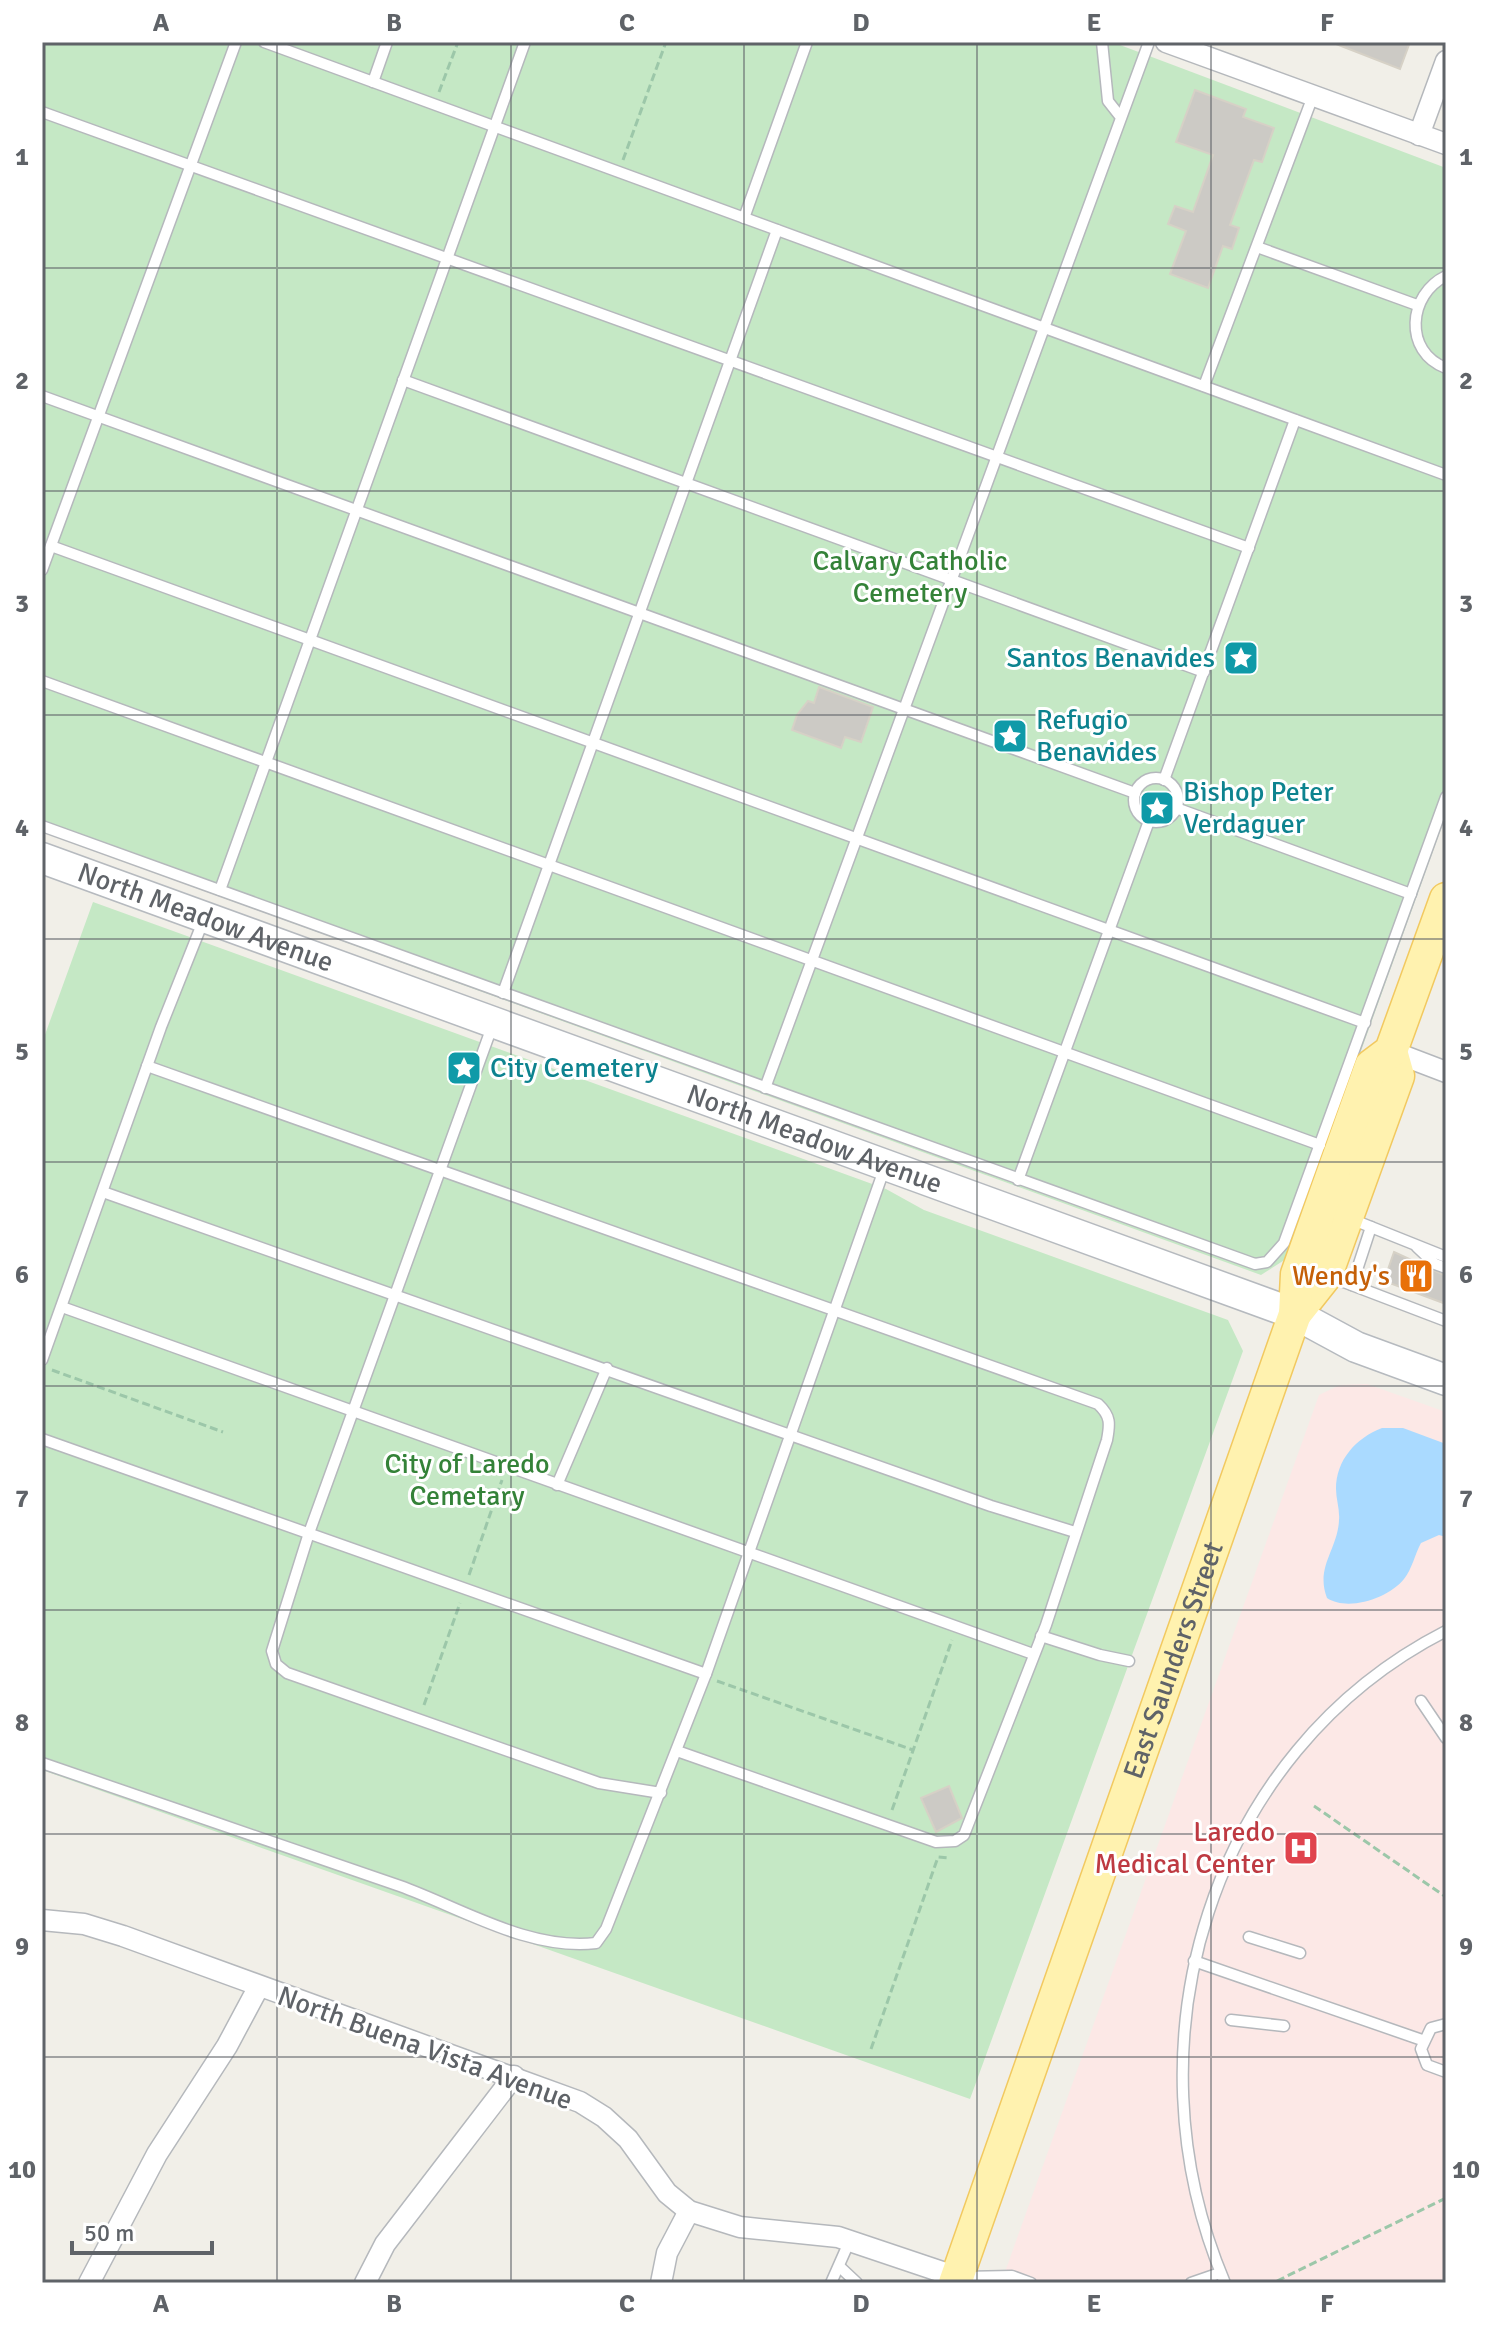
<svg xmlns="http://www.w3.org/2000/svg" width="1488" height="2325" font-family="Signika,sans-serif">
<style>
.medical{fill:#fce8e6}
.green{fill:#c5e8c5}
.water{fill:#aadaff}
.building{fill:#cccac5;stroke:#d6d1c6;stroke-width:2}
.lines{fill:none;stroke-linecap:round;stroke-linejoin:round}
.lane-casing{stroke:#b5b8bc;stroke-width:13}
.street-casing{stroke:#b5b8bc;stroke-width:23}
.secondary-casing{stroke:#b6babf;stroke-width:33}
.primary-casing{stroke:#f2c960;stroke-width:35}
.path{stroke:#9cc7a9;stroke-width:3;stroke-dasharray:8 4;stroke-linecap:butt}
.lane{stroke:#fff;stroke-width:10}
.street{stroke:#fff;stroke-width:20}
.secondary{stroke:#fff;stroke-width:30}
.primary{stroke:#fff2af;stroke-width:32}
.grid{fill:none;stroke:#5f6368;stroke-width:2;stroke-opacity:0.55}
.labels{text-anchor:middle;dominant-baseline:central;stroke-width:6;stroke-linejoin:round;paint-order:stroke}
.park-label{font-size:28px;fill:#348238;stroke:#fff}
.culture-label{font-size:28px;fill:#0d838f;stroke:#fff;text-anchor:start}
.street-label{font-size:28px;fill:#5f6368;stroke:#fff}
.food-label{font-size:28px;fill:#c56008;stroke:#fff;text-anchor:end}
.health-label{font-size:28px;fill:#be3a42;stroke:#fff;text-anchor:end}
.neatline{fill:none;stroke:#5f6368;stroke-width:3}
.grid-label{font-size:26px;text-anchor:middle;font-weight:bold;fill:#5f6368}
</style>
<rect width="100%" height="100%" fill="#f1efe8"/>
<path class="medical" d="M1367,1384L1446,1412V2283H1001L1319,1395L1340,1385Z"/>
<g class="green">
<path d="M42,42H1112L1446,168V815L1286,1259L1261,1275L42,832Z"/>
<path d="M93,902L886,1189L924,1210L1228,1320L1243,1351L970,2099L42,1770V1043Z"/>
</g>
<path class="water" d="M1382,1428H1403L1446,1444V1537L1439,1535L1421,1543C1415,1554 1412,1569 1404,1579C1389,1598 1348,1612 1327,1598C1315,1567 1338,1549 1339,1520C1340,1510 1336,1499 1336,1489C1336,1460 1356,1438 1382,1428Z"/>
<g class="building">
<path d="M1331,42H1410L1400,69Z"/>
<path d="M1195,90L1246,109L1243,117L1274,128L1262,162L1254,160L1230,225L1239,228L1232,249L1223,246L1208,288L1170,274L1186,231L1168,224L1175,206L1193,212L1213,155L1176,142Z"/>
<path d="M819,687L873,707L861,742L845,737L841,748L792,730L797,715L808,701L814,703Z"/>
<circle cx="1156" cy="802" r="10"/>
<path d="M1394,1252L1446,1276V1304L1384,1281Z"/>
<path d="M949,1786L962,1818L936,1832L921,1798Z"/>
</g>
<g class="lines">
<defs>
<g id="lane">
<path d="M264,42L1446,475"/>
<path d="M1102,42L1108,101L1119,115"/>
<path d="M373,82L387,42"/>
<path d="M42,112L1249,548"/>
<path d="M744,218L807,42"/>
<path d="M1257,247L1417,305"/>
<path d="M1446,276C1408,294 1403,352 1446,368"/>
<path d="M403,380L1204,672"/>
<path d="M1204,386L1313,96"/>
<path d="M42,396L1135,793"/>
<path d="M51,546L1365,1023"/>
<path d="M42,570L236,42"/>
<path d="M42,681L1320,1145"/>
<circle cx="1156" cy="800" r="22"/>
<path d="M1164,780L1295,420"/>
<path d="M1176,808L1411,894"/>
<path d="M42,826L1255,1264L1267,1262L1284,1243L1446,797"/>
<path d="M220,890L525,42"/>
<path d="M503,993L777,230"/>
<path d="M493,1024L309,1533L272,1651L276,1664L287,1673L599,1783L661,1793"/>
<path d="M147,1066L1098,1404C1111,1416 1110,1424 1107,1440L1046,1625L964,1835L955,1841L936,1842L677,1751"/>
<path d="M765,1088L1149,42"/>
<path d="M1018,1180L1149,821"/>
<path d="M103,1192L991,1506L1075,1532"/>
<path d="M1351,1219L1446,1257"/>
<path d="M1417,1247L1435,1264L1446,1268"/>
<path d="M1328,1276L1446,1321"/>
<path d="M1352,1285L1371,1227"/>
<path d="M62,1307L1033,1654"/>
<path d="M42,1360L161,1027L204,919"/>
<path d="M42,1439L706,1674"/>
<path d="M557,1485L607,1368"/>
<path d="M1041,1636L1100,1655L1129,1661"/>
<path d="M1421,1701L1446,1738"/>
<path d="M42,1763C161,1804 281,1845 400,1886C461,1908 529,1951 596,1943L606,1929L706,1674L885,1167"/>
<path d="M1249,1937L1300,1953"/>
<path d="M1194,1961L1422,2040"/>
<path d="M1231,2020L1284,2026"/>
<path d="M1446,2024L1431,2028L1421,2049L1427,2065L1446,2072"/>
<path d="M841,2268L857,2283"/>
<path d="M963,2277L1012,2276L1031,2283"/>
<path d="M831,2283L850,2240"/>
<path d="M1191,2283L1220,2273"/>
<path d="M1225,2283C1123,2044 1209,1752 1446,1631"/>
</g>
<g id="street">
<path d="M1166,42L1446,144"/>
<path d="M1419,135L1446,61"/>
<path d="M1391,1051L1446,1072"/>
<path d="M42,1920L84,1924L123,1936L580,2102L604,2117L628,2139L667,2193L689,2211L740,2227L838,2237L957,2277"/>
<path d="M89,2283L157,2154L227,2046L258,1988"/>
<path d="M365,2283L385,2244L514,2076"/>
<path d="M661,2283L667,2253L689,2211"/>
</g>
<g id="secondary">
<path id="s1" d="M42,858L1295,1314L1356,1347L1446,1380"/>
</g>
<g id="primary">
<path d="M1295,1314L1326,1275L1398,1076L1391,1051"/>
<path id="s2" d="M955,2283L1295,1314L1297,1274L1371,1066L1391,1051L1446,899"/>
</g>
</defs>
<use href="#lane" class="lane-casing"/>
<use href="#street" class="street-casing"/>
<use href="#secondary" class="secondary-casing"/>
<use href="#primary" class="primary-casing"/>
<g class="path">
<path d="M439,92L458,42"/>
<path d="M623,160L666,42"/>
<path d="M52,1370L223,1432"/>
<path d="M469,1575L502,1480"/>
<path d="M717,1681L913,1750"/>
<path d="M424,1705L460,1603"/>
<path d="M1314,1806L1446,1897"/>
<path d="M892,1810L952,1640"/>
<path d="M871,2049L938,1857L949,1858"/>
<path d="M1277,2281L1446,2198"/>
</g>
<use href="#lane" class="lane"/>
<use href="#street" class="street"/>
<use href="#secondary" class="secondary"/>
<use href="#primary" class="primary"/>
</g>
<path class="grid" d="M277,42V2283M511,42V2283M744,42V2283M977,42V2283M1211,42V2283M42,268H1446M42,491H1446M42,715H1446M42,939H1446M42,1162H1446M42,1386H1446M42,1610H1446M42,1834H1446M42,2057H1446"/>
<defs>
<symbol id="sight-square" viewBox="-11 -11 22 22"><rect x="-9" y="-9" width="18" height="18" rx="4" fill="#0f9aa8" stroke="#fff"/><path d="M0-6L1.8-2.2L6-1.7L2.9 1.2L3.7 5.4L0 3.3L-3.7 5.4L-2.9 1.2L-6-1.7L-1.8-2.2Z" fill="#fff"/></symbol>
<symbol id="restaurant-square" viewBox="-11 -11 22 22"><rect x="-9" y="-9" width="18" height="18" rx="4" fill="#e8710a" stroke="#fff"/><path d="M-5-6h1v4h1v-4h1v4h1v-4h1v5L-1.5 .5V6h-2V.5L-5-1ZM5-6V6H3V1.5H1.5Q1.5-4 5-6Z" fill="#fff"/></symbol>
<symbol id="hospital-square" viewBox="-11 -11 22 22"><rect x="-9" y="-9" width="18" height="18" rx="4" fill="#e0444e" stroke="#fff"/><path d="M-5-5h3v3.5h4V-5h3V5h-3V1.5h-4V5h-3Z" fill="#fff"/></symbol>
</defs>
<g fill-rule="evenodd">
<use href="#sight-square" x="1221" y="638" width="40" height="40"/>
<use href="#sight-square" x="990" y="716" width="40" height="40"/>
<use href="#sight-square" x="1137" y="788" width="40" height="40"/>
<use href="#sight-square" x="444" y="1048" width="40" height="40"/>
<use href="#restaurant-square" x="1396" y="1256" width="40" height="40"/>
<use href="#hospital-square" x="1281" y="1828" width="40" height="40"/>
</g>
<g class="labels">
<g class="park-label">
<text x="910" y="561">Calvary Catholic<tspan x="910" dy="32">Cemetery</tspan></text>
<text x="467" y="1464">City of Laredo<tspan x="467" dy="32">Cemetary</tspan></text>
</g>
<g class="culture-label">
<text x="1215" y="658" text-anchor="end">Santos Benavides</text>
<text x="1036" y="720">Refugio<tspan x="1036" dy="32">Benavides</tspan></text>
<text x="1183" y="792">Bishop Peter<tspan x="1183" dy="32">Verdaguer</tspan></text>
<text x="490" y="1068">City Cemetery</text>
</g>
<g class="street-label">
<text stroke="none"><textPath href="#s1" startOffset="174">North Meadow Avenue</textPath></text>
<text stroke="none"><textPath href="#s1" startOffset="822">North Meadow Avenue</textPath></text>
<text stroke="none"><textPath href="#s2" startOffset="660">East Saunders Street</textPath></text>
<text transform="translate(425 2048) rotate(20)">North Buena Vista Avenue</text>
</g>
<g class="food-label">
<text x="1390" y="1276">Wendy's</text>
</g>
<g class="health-label">
<text x="1275" y="1832">Laredo<tspan x="1275" dy="32">Medical Center</tspan></text>
</g>
</g>
<rect width="1488" height="2325" fill="none" stroke="#ffffff" stroke-width="88"/>
<path d="M72 2241v12h140v-12" fill="none" stroke="#5f6368" stroke-width="4"/>
<text x="84" y="2241" font-size="24" fill="#5f6368" stroke="#ffffff" stroke-width="6" paint-order="stroke">50 m</text>
<rect x="44" y="44" width="1400" height="2237" class="neatline"/>
<g class="grid-label">
<text x="161" y="31">A</text>
<text x="394" y="31">B</text>
<text x="627" y="31">C</text>
<text x="861" y="31">D</text>
<text x="1094" y="31">E</text>
<text x="1327" y="31">F</text>
<text x="22" y="165">1</text>
<text x="1466" y="165">1</text>
<text x="22" y="389">2</text>
<text x="1466" y="389">2</text>
<text x="22" y="612">3</text>
<text x="1466" y="612">3</text>
<text x="22" y="836">4</text>
<text x="1466" y="836">4</text>
<text x="22" y="1060">5</text>
<text x="1466" y="1060">5</text>
<text x="22" y="1283">6</text>
<text x="1466" y="1283">6</text>
<text x="22" y="1507">7</text>
<text x="1466" y="1507">7</text>
<text x="22" y="1731">8</text>
<text x="1466" y="1731">8</text>
<text x="22" y="1955">9</text>
<text x="1466" y="1955">9</text>
<text x="22" y="2178">10</text>
<text x="1466" y="2178">10</text>
<text x="161" y="2312">A</text>
<text x="394" y="2312">B</text>
<text x="627" y="2312">C</text>
<text x="861" y="2312">D</text>
<text x="1094" y="2312">E</text>
<text x="1327" y="2312">F</text>
</g>
</svg>
